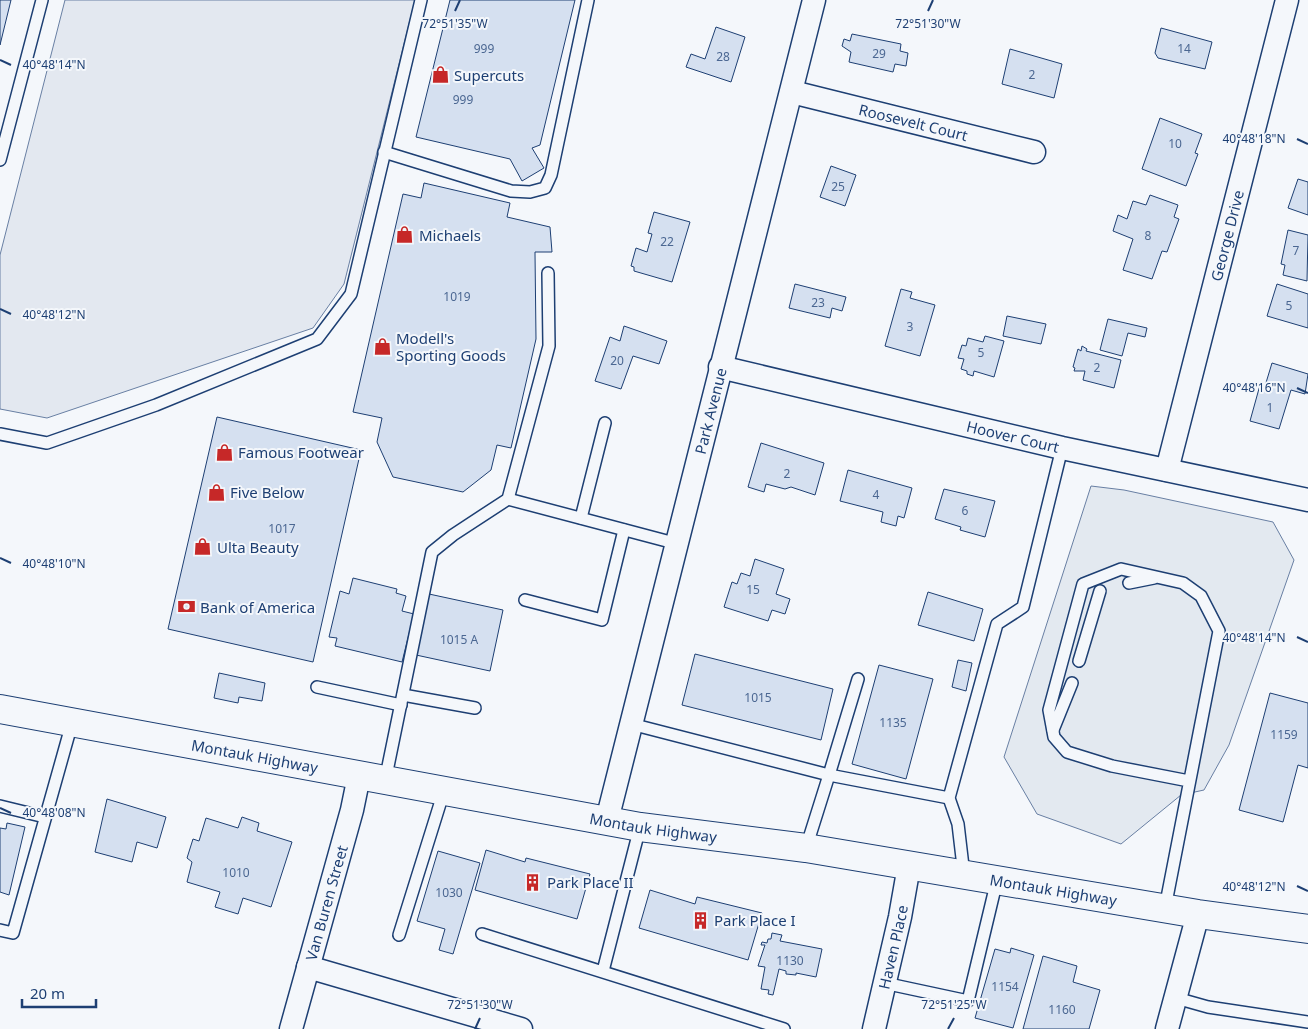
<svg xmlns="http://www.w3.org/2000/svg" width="1308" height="1029" font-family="'Noto Sans',sans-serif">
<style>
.green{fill:#e3e9f0;stroke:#687fa3}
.parking{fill:#e3e8f0;stroke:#687fa3}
.building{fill:#d5e0f0;stroke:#1d3f73}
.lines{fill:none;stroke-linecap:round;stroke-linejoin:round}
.lane-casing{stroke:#1d3f73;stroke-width:14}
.street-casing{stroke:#1d3f73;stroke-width:25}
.primary-casing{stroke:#1d3f73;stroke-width:30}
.lane{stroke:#f4f7fb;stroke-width:11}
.street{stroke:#f4f7fb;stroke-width:22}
.primary{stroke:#f4f7fb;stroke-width:28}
.ticks{fill:none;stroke:#1d3f73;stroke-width:2}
.labels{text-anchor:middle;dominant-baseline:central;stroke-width:4;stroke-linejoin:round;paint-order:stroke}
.number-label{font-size:12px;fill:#4b6792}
.poi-label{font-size:15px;fill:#1d3f73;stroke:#f4f7fb;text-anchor:start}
.street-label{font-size:15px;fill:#1d3f73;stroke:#f4f7fb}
.ticks-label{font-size:12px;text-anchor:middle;fill:#1d3f73;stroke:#f4f7fb;stroke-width:4;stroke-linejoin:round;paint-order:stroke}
</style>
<rect width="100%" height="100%" fill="#f4f7fb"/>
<path class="green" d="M1091,486L1124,490L1273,522L1294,560L1229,745L1204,790L1181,795L1121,844L1037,814L1004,757Z"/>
<path class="parking" d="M65,0H415L344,284L313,328L47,418L0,409V255Z"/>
<g class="building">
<path d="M0,0H11L0,45Z"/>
<path d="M450,0H575L540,145L532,148L544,168L522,181L510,159L416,137Z"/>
<path d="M716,27L745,37L731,82L686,67L691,54L705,59Z"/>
<path d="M1161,28L1212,42L1205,69L1158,58L1155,53Z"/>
<path d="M852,34L901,44L900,51L908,53L906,66L895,64L893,72L849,62L851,52L842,46L844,39L850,41Z"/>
<path d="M1010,49L1062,64L1054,98L1002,84Z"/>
<path d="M1160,118L1202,134L1195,153L1198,154L1186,186L1142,169Z"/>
<path d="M831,166L856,175L845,206L820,197Z"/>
<path d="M1298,179L1308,182V215L1288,208Z"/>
<path d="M424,183L510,203L507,217L550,227L552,252H535L536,339L511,448L497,445L491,470L463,492L393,477L377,442L382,418L353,412L403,194L421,198Z"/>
<path d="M1150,195L1178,205L1174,217L1179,219L1167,252L1162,251L1152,279L1123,270L1133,239L1113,231L1118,215L1127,219L1133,201L1146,205Z"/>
<path d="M654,212L690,222L672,282L634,271V267L631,266L636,248L647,252L652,234L648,233Z"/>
<path d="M1288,230L1308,235L1307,281L1283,275L1285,265L1281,264Z"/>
<path d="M795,284L846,297L842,311L832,308L830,318L789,308Z"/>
<path d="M1277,284L1308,294V328L1267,316Z"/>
<path d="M901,289L912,292L910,298L935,305L920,356L885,346Z"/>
<path d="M1007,316L1046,324L1041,344L1003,336Z"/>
<path d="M1108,319L1147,328L1145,337L1128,333L1122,356L1100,350Z"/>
<path d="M624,326L667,341L659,364L633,356L621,389L595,381L610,337L620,341Z"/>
<path d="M985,336L1004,341L994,377L974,371L973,376L967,374V371L961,369L964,359L958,358L962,345L966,346L968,338L983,342Z"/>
<path d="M1082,346L1087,349L1086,351L1121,360L1114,388L1083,380L1085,371H1074L1075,368L1073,367L1078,349L1081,351Z"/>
<path d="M1272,363L1308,374L1305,394L1291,390L1279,429L1250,421L1260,385L1265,386Z"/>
<path d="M217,417L361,450L313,662L168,629Z"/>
<path d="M761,443L824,463L815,495L791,487L785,489L766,484L764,492L748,487Z"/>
<path d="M848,470L912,488L904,518L898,516L896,526L881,522L883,512L840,501Z"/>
<path d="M944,489L995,501L985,537L960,530L961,527L935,519Z"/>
<path d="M755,559L784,569L776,594L790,599L785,614L772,610L768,621L724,607L732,582L737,584L741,573L750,576Z"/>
<path d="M353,578L397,589L396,593L406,596L402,611L414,614L402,662L335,646L337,638L329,637L340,591L349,594Z"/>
<path d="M928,592L983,609L974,641L918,625Z"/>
<path d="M429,594L503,610L490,671L416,655Z"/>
<path d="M695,654L833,689L821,740L682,705Z"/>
<path d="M958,660L972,663L966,691L952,687Z"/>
<path d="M879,665L933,679L906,779L852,764Z"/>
<path d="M219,673L265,683L262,701L239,697L238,703L214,698Z"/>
<path d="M1270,693L1308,703V768L1298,765L1283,822L1239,810Z"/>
<path d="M107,799L166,817L157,848L137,842L132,862L95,852Z"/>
<path d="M242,817L259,823L257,831L292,842L271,907L243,898L238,914L215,907L220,892L187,882L192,862L187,858L193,839L199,841L206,818L238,828Z"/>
<path d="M7,823L25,827L9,895L0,892V828L6,829Z"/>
<path d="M486,850L525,862L526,858L590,874L577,919L475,890Z"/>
<path d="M438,851L480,863L453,954L439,950L445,929L417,921Z"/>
<path d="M650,890L695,904L697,897L762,913L748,960L639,928Z"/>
<path d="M772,933L782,935L780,941L822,949L816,977L796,973V975L786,974V971L779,969L773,995L768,994L769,990L761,989L765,967L758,966L765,945H761L762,942L767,943L768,939H771Z"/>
<path d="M1011,948L1034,955L1013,1028L975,1018L995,949L1010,953Z"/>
<path d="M1043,956L1077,966L1073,982L1100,990L1089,1029H1023Z"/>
</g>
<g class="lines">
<defs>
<g id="lane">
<path d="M384,152L511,191L530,192L545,188L551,175L588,0"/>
<path d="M0,160L42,0"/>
<path d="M0,434L47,443L156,405L317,339L351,294L421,0"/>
<path d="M508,499L678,544"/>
<path d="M581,518L605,423"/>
<path d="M1129,583L1154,578"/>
<path d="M525,600L602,620L624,530"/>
<path d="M1079,661L1100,591"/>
<path d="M317,687L401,705"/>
<path d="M403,695L475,708"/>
<path d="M631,724L829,775L858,679"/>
<path d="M1053,730L1072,683"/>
<path d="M385,781L432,552L453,535L508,499L549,346L548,273"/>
<path d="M0,806L45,817"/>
<path d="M806,848L829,775L949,798"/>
<path d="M964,875L958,824L949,798L997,624L1023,607L1062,448"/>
<path d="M1165,908L1219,631L1201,596L1183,583L1121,569L1083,584L1049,710L1054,737L1067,752L1112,766L1189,781"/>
<path d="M0,930L13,933L72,723"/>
<path d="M482,934L784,1029"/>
<path d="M399,935L444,791"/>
<path d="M603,971L640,827"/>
<path d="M884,983L968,1001L997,880"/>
<path d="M1176,998L1208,1007L1308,1022"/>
</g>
<g id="street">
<path id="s1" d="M792,92L1034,152"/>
<path id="s2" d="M720,367L1062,448L1308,500"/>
<path id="s3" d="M1167,470L1287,0"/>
<path id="s4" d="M607,820L814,0"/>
<path d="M308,967L521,1029"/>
<path id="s5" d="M291,1029L352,810L359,776"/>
<path id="s6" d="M874,1029L900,917L909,866"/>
<path d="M1167,1029L1198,914"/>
</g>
<g id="primary">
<path id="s7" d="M0,709L640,827L806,848L1198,914L1308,929"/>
</g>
</defs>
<use href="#lane" class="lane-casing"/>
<use href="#street" class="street-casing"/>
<use href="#primary" class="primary-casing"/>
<use href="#lane" class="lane"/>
<use href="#street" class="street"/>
<use href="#primary" class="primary"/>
</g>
<path class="ticks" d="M455,11L460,0M928,11L933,0M0,60L11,65M1297,139L1308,144M0,309L11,314M1297,388L1308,393M0,558L11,563M1297,637L1308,642M0,808L11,813M1297,886L1308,891M475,1029L480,1018M948,1029L954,1018"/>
<defs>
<symbol id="shop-bare" viewBox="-9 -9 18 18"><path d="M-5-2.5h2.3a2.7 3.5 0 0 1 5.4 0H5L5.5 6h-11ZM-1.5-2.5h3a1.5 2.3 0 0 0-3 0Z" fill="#c62828" stroke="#f4f7fb" stroke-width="2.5" paint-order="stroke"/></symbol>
<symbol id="bank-bare" viewBox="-9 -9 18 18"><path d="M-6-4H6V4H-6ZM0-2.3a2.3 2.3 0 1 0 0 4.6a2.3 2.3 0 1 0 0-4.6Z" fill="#c62828" stroke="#f4f7fb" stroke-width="2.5" paint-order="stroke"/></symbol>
<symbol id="building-bare" viewBox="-9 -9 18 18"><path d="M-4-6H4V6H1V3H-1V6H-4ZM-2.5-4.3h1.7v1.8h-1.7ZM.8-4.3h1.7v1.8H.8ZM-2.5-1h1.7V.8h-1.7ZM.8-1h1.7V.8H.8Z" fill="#c62828" stroke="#f4f7fb" stroke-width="2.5" paint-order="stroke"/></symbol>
</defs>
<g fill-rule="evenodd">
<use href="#shop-bare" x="428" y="62" width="25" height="25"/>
<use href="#shop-bare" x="392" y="222" width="25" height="25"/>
<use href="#shop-bare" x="370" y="334" width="25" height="25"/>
<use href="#shop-bare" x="212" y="440" width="25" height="25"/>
<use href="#shop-bare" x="204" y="480" width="25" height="25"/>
<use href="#shop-bare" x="190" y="534" width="25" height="25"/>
<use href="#bank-bare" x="174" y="594" width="25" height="25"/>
<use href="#building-bare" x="520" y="870" width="25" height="25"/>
<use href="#building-bare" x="688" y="908" width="25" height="25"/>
</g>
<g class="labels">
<g class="number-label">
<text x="484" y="48">999</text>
<text x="1184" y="48">14</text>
<text x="879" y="53">29</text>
<text x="723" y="56">28</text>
<text x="1032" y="74">2</text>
<text x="463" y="99">999</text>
<text x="1175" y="143">10</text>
<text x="838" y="186">25</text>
<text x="1148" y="235">8</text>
<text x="667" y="241">22</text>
<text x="1296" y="250">7</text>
<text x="457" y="296">1019</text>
<text x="818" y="302">23</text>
<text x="1289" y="305">5</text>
<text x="910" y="326">3</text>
<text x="981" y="352">5</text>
<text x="617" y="360">20</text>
<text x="1097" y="367">2</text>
<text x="1270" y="407">1</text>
<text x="787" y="473">2</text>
<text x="876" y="494">4</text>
<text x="965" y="510">6</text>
<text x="282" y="528">1017</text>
<text x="753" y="589">15</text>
<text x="459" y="639">1015 A</text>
<text x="758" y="697">1015</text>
<text x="893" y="722">1135</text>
<text x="1284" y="734">1159</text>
<text x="236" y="872">1010</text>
<text x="449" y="892">1030</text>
<text x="790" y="960">1130</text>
<text x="1005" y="986">1154</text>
<text x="1062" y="1009">1160</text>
</g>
<g class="poi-label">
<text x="454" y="75">Supercuts</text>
<text x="419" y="235">Michaels</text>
<text x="396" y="338">Modell's<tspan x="396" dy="17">Sporting Goods</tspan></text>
<text x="238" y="452">Famous Footwear</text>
<text x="230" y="492">Five Below</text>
<text x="217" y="547">Ulta Beauty</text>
<text x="200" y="607">Bank of America</text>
<text x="547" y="882">Park Place II</text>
<text x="714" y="920">Park Place I</text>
</g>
<g class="street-label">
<text stroke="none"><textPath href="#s1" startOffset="125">Roosevelt Court</textPath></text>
<text stroke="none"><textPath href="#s3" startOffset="242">George Drive</textPath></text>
<text stroke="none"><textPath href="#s4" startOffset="422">Park Avenue</textPath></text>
<text stroke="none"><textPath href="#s2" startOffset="301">Hoover Court</textPath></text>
<text stroke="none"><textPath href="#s7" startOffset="259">Montauk Highway</textPath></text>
<text stroke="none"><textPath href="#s7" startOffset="664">Montauk Highway</textPath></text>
<text stroke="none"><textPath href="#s7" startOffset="1069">Montauk Highway</textPath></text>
<text stroke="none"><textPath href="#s5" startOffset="131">Van Buren Street</textPath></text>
<text stroke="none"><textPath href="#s6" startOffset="84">Haven Place</textPath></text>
</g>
</g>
<g class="ticks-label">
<text x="455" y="28">72°51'35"W</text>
<text x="928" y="28">72°51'30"W</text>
<text x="54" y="69">40°48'14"N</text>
<text x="1254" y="143">40°48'18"N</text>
<text x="54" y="319">40°48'12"N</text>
<text x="1254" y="392">40°48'16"N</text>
<text x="54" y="568">40°48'10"N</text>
<text x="1254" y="642">40°48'14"N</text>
<text x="54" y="817">40°48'08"N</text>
<text x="1254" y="891">40°48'12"N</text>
<text x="480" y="1009">72°51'30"W</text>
<text x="954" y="1009">72°51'25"W</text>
</g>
<path d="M22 999v8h74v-8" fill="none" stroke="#1d3f73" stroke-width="2.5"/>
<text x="30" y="999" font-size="15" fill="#1d3f73" stroke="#f4f7fb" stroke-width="4" paint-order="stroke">20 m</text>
</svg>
